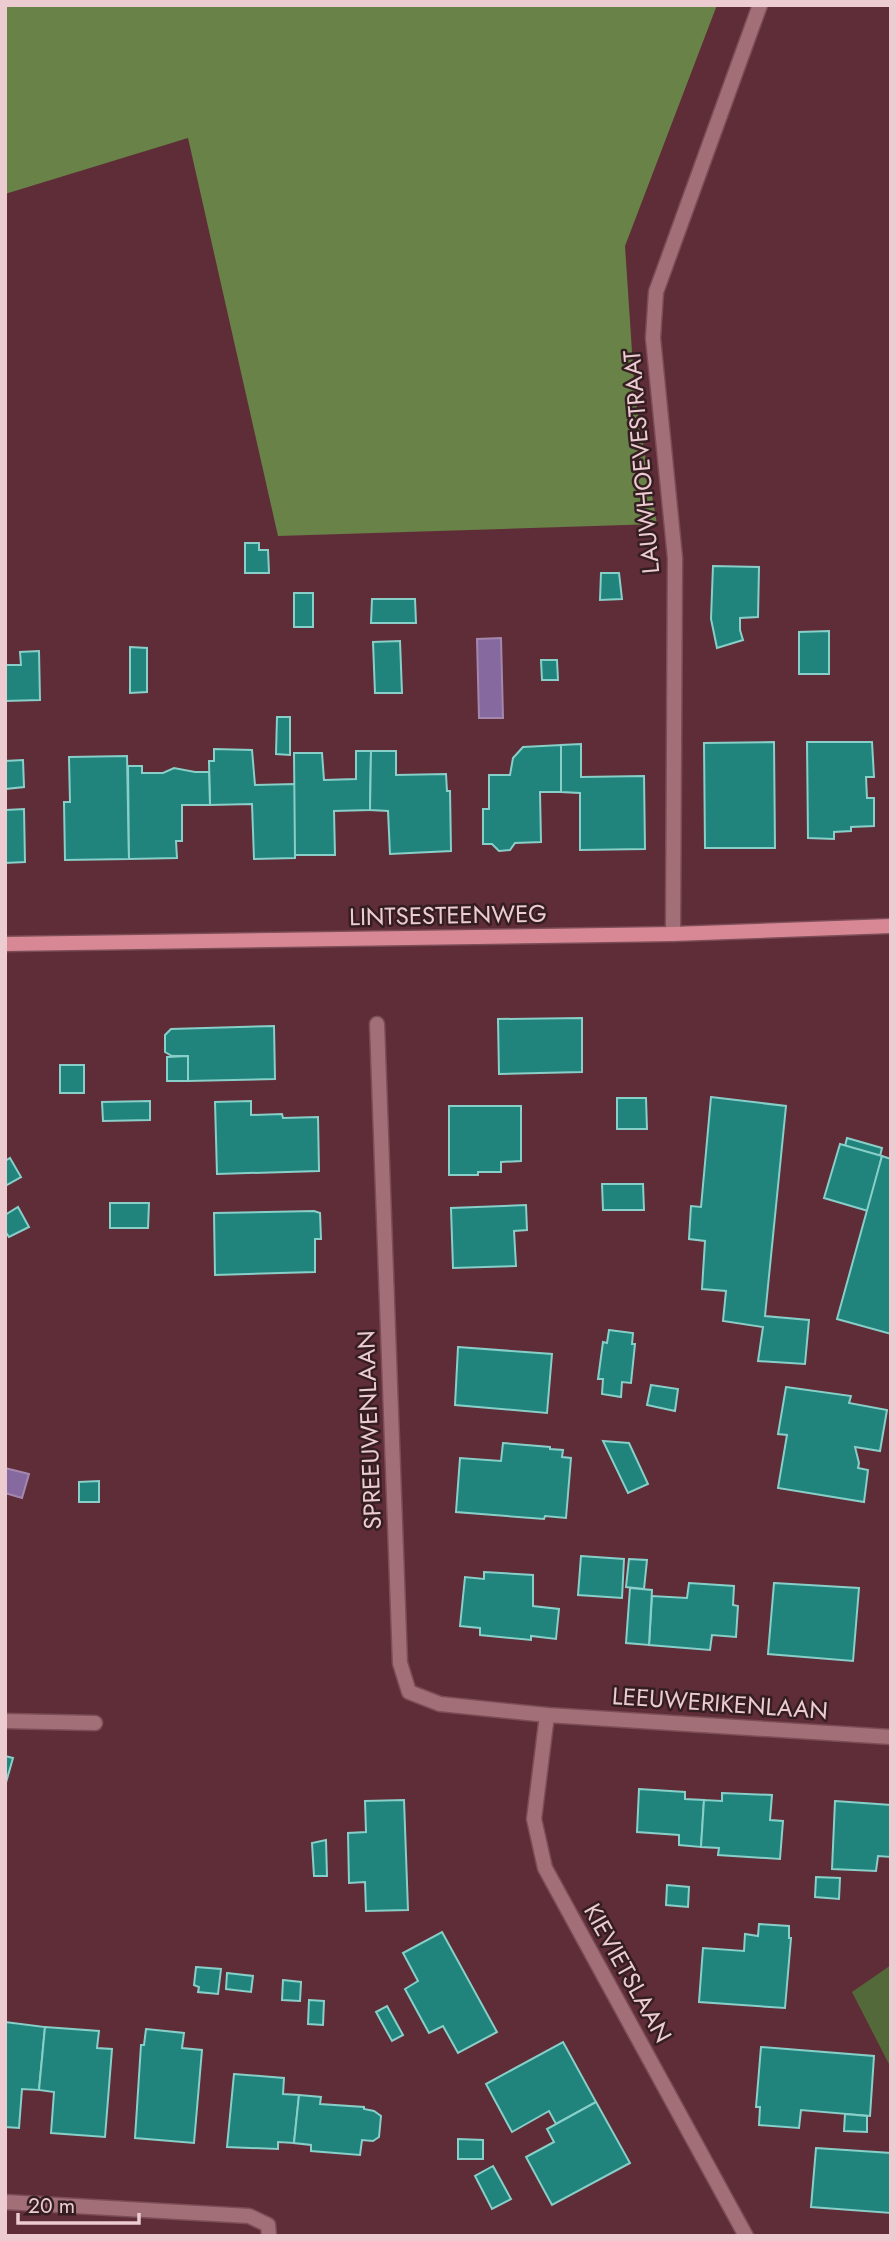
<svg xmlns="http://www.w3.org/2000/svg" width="896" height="2241" font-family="Jost,sans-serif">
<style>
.green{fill:#546939}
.forest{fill:#688248}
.water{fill:#86699f;stroke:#a587ae;stroke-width:2}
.building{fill:#20847d;stroke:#87cfc8;stroke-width:2}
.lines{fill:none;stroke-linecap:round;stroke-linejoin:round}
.lane-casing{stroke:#7b4d56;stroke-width:17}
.street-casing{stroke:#7b4d56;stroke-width:17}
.secondary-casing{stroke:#7b4d56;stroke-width:17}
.lane{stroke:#a26e77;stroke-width:14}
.street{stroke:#a26e77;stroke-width:14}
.secondary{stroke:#d88795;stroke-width:14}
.labels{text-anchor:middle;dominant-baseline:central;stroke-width:5;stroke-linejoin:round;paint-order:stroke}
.street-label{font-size:24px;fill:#ecccd1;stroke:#351e22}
</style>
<rect width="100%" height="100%" fill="#5f2d37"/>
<path class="green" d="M891,1965V2068L852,1992Z"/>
<path class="forest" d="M5,5H717L625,246L635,397L657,524L278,536L188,138L5,194Z"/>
<g class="water">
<path d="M501,638L503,718H479L477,639Z"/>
<path d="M5,1468L29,1474L22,1498L5,1493Z"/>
</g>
<g class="building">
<path d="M245,543H259V550H268L269,573H245Z"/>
<path d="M713,566L759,567L758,617L740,618V630L743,640L717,648L711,619Z"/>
<path d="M601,573H619L622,599L600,600Z"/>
<rect x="294" y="593" width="19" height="34"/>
<path d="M372,599H415L416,623H371Z"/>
<path d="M829,631V674H799V632Z"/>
<path d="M400,641L402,693H375L373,642Z"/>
<path d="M130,647L147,648V692L130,693Z"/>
<path d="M39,651L40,700L5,701V665H21L20,652Z"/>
<path d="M541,660H557L558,680H542Z"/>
<path d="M277,717H290V755L276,754Z"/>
<path d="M774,742L775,848H705L704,743Z"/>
<path d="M807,742H872L874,777H866L867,798H874V826L851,827V831L834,832V839L808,838Z"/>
<path d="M581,744V777L644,776L645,849L580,850V793L561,792V745Z"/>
<path d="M561,745V792H540L541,842L515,843L510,850L499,851L492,844H483V809H489V775H510L513,758L523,747Z"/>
<path d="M214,749L252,750L255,785L295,784V858L254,859L252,804L210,805L209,761H214Z"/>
<path d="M356,751H371L370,810L334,811L335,855H295L294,753H322L324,780L356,779Z"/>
<path d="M371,751H396V775L446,774L447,791H450L451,851L390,854L388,811L370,810Z"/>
<path d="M127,756L129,859L65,860L64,802H70L69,757Z"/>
<path d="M23,760L24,787L6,789V810L24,809L25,862L5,863V761Z"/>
<path d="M128,766H142V773H163L174,768L195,772H209L210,805H182V841H176L177,858L129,859Z"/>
<path d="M582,1018V1072L499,1074L498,1019Z"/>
<path d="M274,1026L275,1079L188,1081V1056H172L165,1052V1035L171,1029Z"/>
<path d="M188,1056V1081H167V1057Z"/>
<rect x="60" y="1065" width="24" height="28"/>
<path d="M711,1097L786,1106L765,1316L809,1320L805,1364L758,1361L763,1327L723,1321L726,1291L702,1289L705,1241L689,1239L691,1206L701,1207Z"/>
<path d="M617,1098H646L647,1129H617Z"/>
<path d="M150,1101V1120L103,1121L102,1102Z"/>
<path d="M251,1101V1115L282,1114L283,1118L318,1117L319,1171L217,1174L215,1102Z"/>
<path d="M449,1106H521V1161L501,1162V1172H478V1175H449Z"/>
<path d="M847,1138L882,1148L880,1156L845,1146Z"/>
<path d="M840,1144L882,1156L868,1211L824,1198Z"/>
<path d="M882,1156L891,1159V1334L837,1319Z"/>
<path d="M10,1158L21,1177L5,1186V1161Z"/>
<path d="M602,1184H643L644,1210H603Z"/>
<path d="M110,1203H149L148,1228H110Z"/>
<path d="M526,1205L527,1230L514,1231L516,1266L453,1268L451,1208Z"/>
<path d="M18,1207L29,1227L9,1237L5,1231V1215Z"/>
<path d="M314,1211L320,1213L321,1239H315V1272L215,1275L214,1213Z"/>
<path d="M609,1330L633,1333L632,1344H635L631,1383L622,1382L621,1397L602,1394L603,1379H598L603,1342L607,1343Z"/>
<path d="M458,1347L552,1354L547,1413L455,1405Z"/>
<path d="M651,1385L678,1389L675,1411L647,1405Z"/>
<path d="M786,1387L851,1396L849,1403L887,1410L880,1451L855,1447L859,1463L858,1468L868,1470L864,1502L778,1488L787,1435L778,1434Z"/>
<path d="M603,1441L629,1443L648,1484L628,1493Z"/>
<path d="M503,1443L550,1447V1449L563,1450L562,1457L571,1458L566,1518L545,1516L544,1519L456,1512L460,1458L501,1461Z"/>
<path d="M99,1481V1502H79V1482Z"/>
<path d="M581,1556L624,1559L622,1598L578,1595Z"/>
<path d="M629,1559L647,1560L644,1589L626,1587Z"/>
<path d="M484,1572L533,1575V1606L559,1609L556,1639L531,1636V1640L480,1635V1628L460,1626L465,1577L484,1579Z"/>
<path d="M689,1583L734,1586L733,1605L738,1606L736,1637L712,1635L710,1650L649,1645L652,1596L687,1598Z"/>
<path d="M774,1583L859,1588L853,1661L768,1654Z"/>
<path d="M630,1588L652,1590L649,1645L626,1643Z"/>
<path d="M5,1756L13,1758L5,1786Z"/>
<path d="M639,1789L685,1792V1799L704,1800L701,1847L679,1845V1835L637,1832Z"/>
<path d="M722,1793L772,1795L770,1820L783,1821L780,1859L718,1855L719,1848L701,1847L704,1800L722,1801Z"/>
<path d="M404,1800L408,1910L366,1911L365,1882L349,1883L348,1833L366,1832L365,1801Z"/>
<path d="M835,1801L891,1805V1857L878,1856L876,1871L832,1869Z"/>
<path d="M326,1840L327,1876H314L312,1843Z"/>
<path d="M816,1877L840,1878L839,1899L815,1897Z"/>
<path d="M667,1885L689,1887L688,1907L666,1905Z"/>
<path d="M759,1924L789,1926V1938H791L785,2008L699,2002L703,1948L744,1951L745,1934L758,1936Z"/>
<path d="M442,1932L497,2032L458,2053L443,2026L429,2033L405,1989L418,1981L403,1953Z"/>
<path d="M196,1967L221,1969L218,1994L198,1992L199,1987L194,1985Z"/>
<path d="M227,1973L253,1976L251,1992L226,1989Z"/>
<path d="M283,1980L301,1982L300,2001L282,2000Z"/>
<path d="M309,2000L324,2001L323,2025L308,2024Z"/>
<path d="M387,2006L403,2035L392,2041L376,2012Z"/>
<path d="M5,2022L45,2027L39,2090L22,2089L19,2128L5,2127Z"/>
<path d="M45,2027L99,2031L97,2048L112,2049L105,2137L51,2133L54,2092L39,2090Z"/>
<path d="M146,2029L184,2033L182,2048L202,2050L194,2143L135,2138L141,2045H144Z"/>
<path d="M563,2042L596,2102L556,2124L549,2111L512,2132L486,2084Z"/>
<path d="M761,2047L874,2056L870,2116L801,2110L799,2128L759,2125L760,2107H756Z"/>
<path d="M234,2074L284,2078L283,2094L299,2095L294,2143L278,2142V2149L227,2147Z"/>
<path d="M299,2095L321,2097L320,2104L364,2107V2109L374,2111L381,2116L379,2137L373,2141L362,2140L360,2155L311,2151V2145L294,2143Z"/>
<path d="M596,2102L630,2163L552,2205L526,2157L554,2142L547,2129Z"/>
<path d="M845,2114L867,2116V2132L844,2131Z"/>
<path d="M458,2139L483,2140V2159H458Z"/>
<path d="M816,2148L891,2153V2213L811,2207Z"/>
<path d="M493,2166L511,2199L492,2209L475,2176Z"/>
</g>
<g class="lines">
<defs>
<path id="lane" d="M5,1721L95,1723"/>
<g id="street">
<path d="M673,934L675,558L653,338L656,292L760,5"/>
<path d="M377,1024L400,1663L409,1692L440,1704L547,1715L891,1737"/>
<path d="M547,1715L534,1819L545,1868L746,2236"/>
<path d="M5,2202L249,2216L268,2225L269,2236"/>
</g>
<path id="secondary" d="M5,944L673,934L891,926"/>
</defs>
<use href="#lane" class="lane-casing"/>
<use href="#street" class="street-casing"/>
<use href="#secondary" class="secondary-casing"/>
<use href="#lane" class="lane"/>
<use href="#street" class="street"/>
<use href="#secondary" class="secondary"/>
</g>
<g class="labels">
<g class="street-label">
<text transform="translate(641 462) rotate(-95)">LAUWHOEVESTRAAT</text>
<text transform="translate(448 915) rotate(-1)">LINTSESTEENWEG</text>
<text transform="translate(369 1430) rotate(-92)">SPREEUWENLAAN</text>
<text transform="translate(720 1703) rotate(4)">LEEUWERIKENLAAN</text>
<text transform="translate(628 1973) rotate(61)">KIEVIETSLAAN</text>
</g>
</g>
<rect width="896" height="2241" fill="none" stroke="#ecccd1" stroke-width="14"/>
<path d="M18 2213v10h121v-10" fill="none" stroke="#ecccd1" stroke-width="3.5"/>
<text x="28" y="2213" font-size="21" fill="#ecccd1" stroke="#351e22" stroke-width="5" paint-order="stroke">20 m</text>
</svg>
